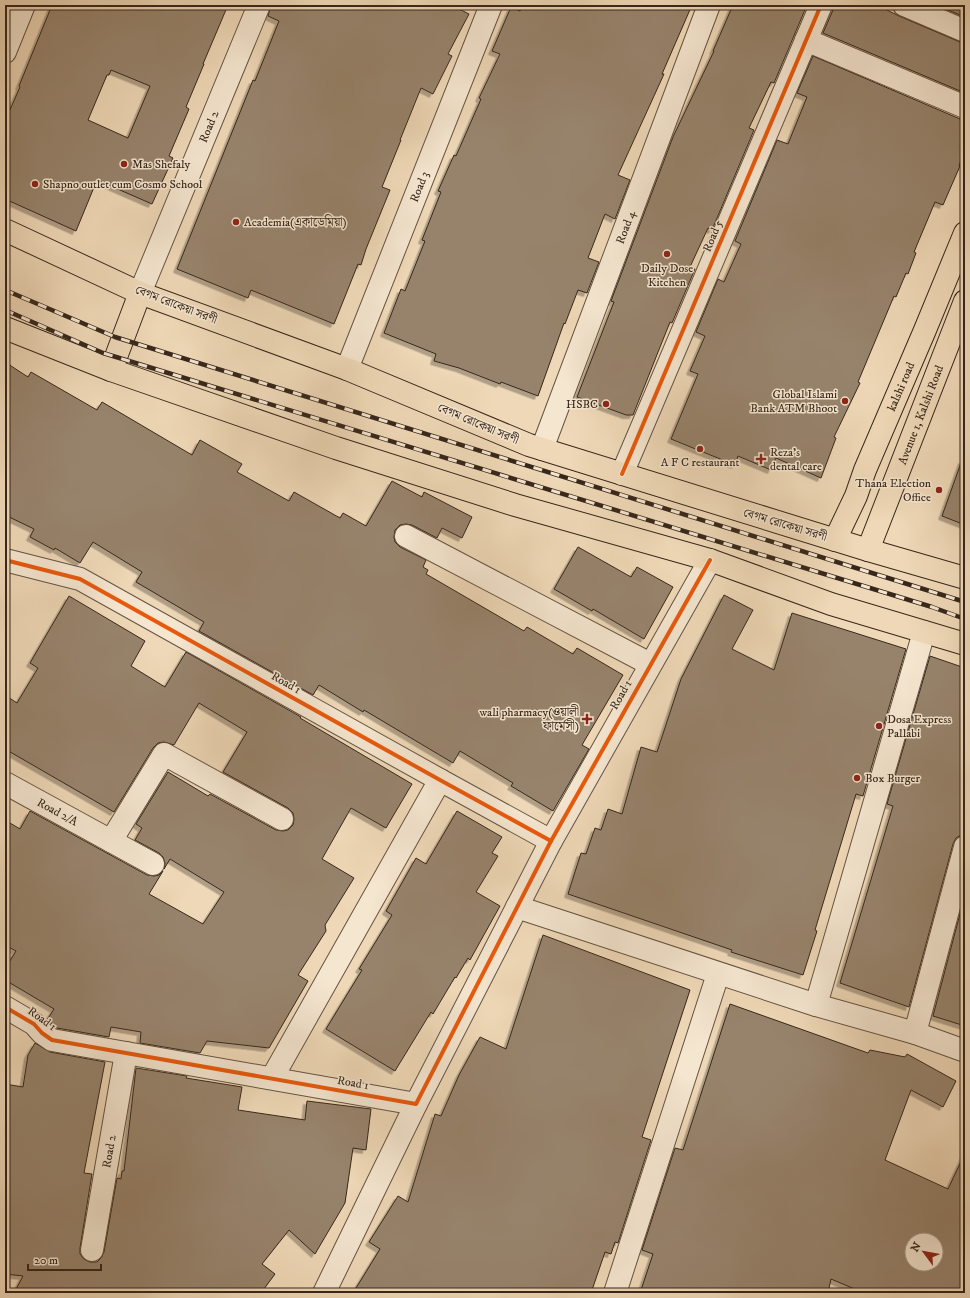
<svg xmlns="http://www.w3.org/2000/svg" width="970" height="1298" font-family="'IM FELL DW Pica','Noto Serif Bengali',serif">
<style>
.building{fill:#97836c;stroke:#37271b;fill-rule:evenodd;filter:url(#shadow)}
.lines{fill:none;stroke-linecap:round;stroke-linejoin:round}
.street-casing{stroke:#655342;stroke-width:24}
.primary-casing{stroke:#37271b;stroke-width:24}
.street{stroke:#f5e6d0;stroke-width:22}
.primary{stroke:#efd8b7;stroke-width:22}
.rail-casing{stroke:#37271b;stroke-width:4.5}
.rail{stroke:#f5e6d0;stroke-width:3;stroke-dasharray:9;stroke-linecap:butt}
.cycleway-casing{stroke:#f5e6d0;stroke-width:6}
.cycleway{stroke:#e8590c;stroke-width:4}
.poi-dot{fill:#8f2418;stroke:#f5e6d0;stroke-width:1.5}
.labels{text-anchor:middle;dominant-baseline:central;stroke-width:3;stroke-linejoin:round;paint-order:stroke}
.street-label{font-size:12px;fill:#37271b;stroke:#f5e6d0}
.poi-label{font-size:12px;fill:#37271b;stroke:#f5e6d0;text-anchor:start}
</style>
<defs>
<filter id="shadow"><feDropShadow dx="-3.5" dy="3.5" stdDeviation="0" flood-color="#0004"/></filter>
</defs>
<rect width="100%" height="100%" fill="#efd8b7"/>
<filter id="stains"><feTurbulence type="fractalNoise" baseFrequency=".005" numOctaves="4"/><feColorMatrix values="0 0 0 0 .2 0 0 0 0 .09 0 0 0 0 .02 0 0 0 .5 -.17"/></filter>
<radialGradient id="worn" r=".72"><stop offset=".6" stop-color="#630" stop-opacity="0"/><stop offset="1" stop-color="#630" stop-opacity=".3"/></radialGradient>
<g class="building">
<path d="M52,5H228L203,64H204L186,107L189,109L169,156L173,158L152,204L97,180L76,231L5,199V121L20,87L19,86ZM111,70L150,86L128,138L88,120L107,75H109Z"/>
<path d="M271,5H451L469,14L448,54L452,56L433,94L421,88L400,140H401L382,187L390,190L366,249L361,265L358,264L334,324L251,290L248,298L177,269L253,80L255,81L279,21L268,16Z"/>
<path d="M523,5H692L662,74H664L618,175L630,180L615,219L605,214L588,258L599,262L587,293L578,290L565,324L564,323L538,396L501,382L500,384L459,368L434,361L436,354L384,333L401,289L405,291L425,241L422,240L441,192L438,191L454,155L456,156L481,99L479,98L500,54L492,51L511,7L520,11Z"/>
<path d="M733,5H807L774,83L771,82L749,128L754,130L712,230L708,228L690,267L695,269L672,323L670,322L633,415H626L577,397L614,302L611,301L673,137L714,51H713Z"/>
<path d="M833,5H877L899,16L960,42L965,43V93L823,33L833,10Z"/>
<path d="M936,5H965V17Z"/>
<path d="M813,56L960,119H965V149L959,166H960L943,205L935,202L914,252L916,253L908,274L906,273L896,297L894,296L858,382L860,383L834,437L836,438L821,478L776,458L771,470L738,456L735,465L671,439L698,374L690,371L705,336L696,332L718,279L724,282L741,244L735,241L777,140L788,144L807,97L797,93Z"/>
<path d="M5,362L28,377L31,372L97,410L102,402L192,455L200,440L242,464L237,472L289,501L294,492L340,518L343,513L366,526L392,481L422,497L424,492L472,517L462,538L442,528L437,538L412,525L406,524L400,525L395,530L394,537L395,542L400,547L426,560L423,567L428,570L426,574L524,631L527,627L573,654L577,648L623,675L582,745L589,749L553,811L511,786L513,783L460,751L453,763L364,710L363,712L319,685L313,695L199,631L204,622L136,582L142,572L93,542L80,563L55,548L54,550L30,537L34,529L5,515Z"/>
<path d="M962,460L965,461V525L942,516Z"/>
<path d="M578,547L631,577L637,567L673,587L644,639L593,609L592,611L554,589Z"/>
<path d="M724,595L753,610L732,649L774,670L792,613L906,649L863,796L856,794L815,930L817,931L803,975L731,952L732,950L568,894L581,853L586,854L595,828L601,830L608,809L622,814L641,747L657,752L681,679Z"/>
<path d="M69,596L145,641L131,666L165,687L186,652L301,717L300,718L412,784L386,828L351,808L322,859L354,878L325,925L326,931L298,975L308,981L269,1048L207,1041L200,1053L140,1043L141,1032L111,1027L109,1037L57,1028L47,1020L54,1009L5,980V969L16,951L5,945V820L20,829L30,811L147,875L154,876L159,875L163,871L149,894L203,924L224,892L170,859L164,869L165,863L163,857L159,853L135,840L142,828L136,824L168,772L208,796L210,794L276,830L283,831L288,830L293,825L294,819L293,813L288,808L223,772L247,732L199,703L174,745L164,742L158,743L153,748L114,812L5,749V695L17,703L38,668L30,663Z"/>
<path d="M930,656L965,668V835H961L956,838L953,844L909,1007L840,983L893,806L887,804Z"/>
<path d="M457,811L502,837L492,853L498,856L476,892L500,906L470,960L468,958L456,978L455,977L433,1014L431,1012L395,1071L326,1029L362,970L359,969L392,915L386,911L416,858L426,864Z"/>
<path d="M965,895V1026L933,1016Z"/>
<path d="M543,935L690,990L642,1137L651,1140L618,1243L615,1242L611,1254L605,1252L591,1293H353L380,1249L369,1242L398,1196L408,1202L435,1114L441,1116L459,1075L480,1037L506,1049Z"/>
<path d="M730,1004L868,1053L870,1050L905,1057L907,1054L956,1081L943,1107L911,1090L885,1160L948,1189L965,1153V1293H864L831,1279L828,1293H640L653,1254L642,1250L675,1148L683,1150ZM912,1240H936V1264H912Z"/>
<path d="M35,1043L50,1052L105,1062L84,1173L92,1174L80,1248V1254L84,1259L90,1262H97L101,1258L104,1252L117,1178L121,1179L122,1171H124L136,1068L187,1076L186,1078L242,1087L238,1110L305,1120L307,1101L371,1109L366,1150L353,1148L345,1203L315,1254L289,1230L262,1264L275,1274L261,1293H83L69,1291L67,1293H14L23,1276L5,1274V1084L23,1087L28,1055Z"/>
</g>
<g class="lines">
<defs>
<g id="street">
<path d="M904,5L965,31"/>
<path d="M806,40L965,107"/>
<path d="M5,52L24,5"/>
<path id="s1" d="M140,293L259,5"/>
<path id="s2" d="M347,369L491,5"/>
<path id="s3" d="M542,449L709,5"/>
<path d="M622,474L821,5"/>
<path d="M406,536L650,664"/>
<path d="M5,560L80,579L440,780L551,841"/>
<path id="s4" d="M5,783L153,864"/>
<path d="M111,841L164,754L282,819"/>
<path d="M517,907L816,1005L915,1033L965,1051"/>
<path d="M816,1005L924,632"/>
<path d="M5,1007L34,1024L42,1033L52,1040L416,1104L551,841L710,560"/>
<path d="M915,1033L965,847"/>
<path d="M272,1078L440,780"/>
<path id="s5" d="M92,1250L126,1053"/>
<path d="M324,1293L416,1104"/>
<path d="M615,1293L718,974"/>
</g>
<g id="primary">
<path d="M5,230L140,293L347,369L529,445L868,550L965,578"/>
<path d="M5,328L111,370L336,448L515,505L710,560L831,604L965,644"/>
<path d="M111,370L140,293"/>
<path id="s6" d="M835,540L856,496L865,470L925,330L965,233"/>
<path id="s7" d="M868,550L965,301"/>
</g>
</defs>
<use href="#street" class="street-casing"/>
<use href="#primary" class="primary-casing"/>
<use href="#street" class="street"/>
<use href="#primary" class="primary"/>
<defs>
<g id="rail">
<path d="M5,290L115,337L965,602"/>
<path d="M5,310L103,353L932,607L965,619"/>
</g>
</defs>
<use href="#rail" class="rail-casing"/>
<use href="#rail" class="rail"/>
<defs>
<g id="cycleway">
<path d="M622,474L821,5"/>
<path d="M5,560L80,579L440,780L551,841"/>
<path d="M5,1007L34,1024L42,1033L52,1040L416,1104L551,841L710,560"/>
</g>
</defs>
<use href="#cycleway" class="cycleway-casing"/>
<use href="#cycleway" class="cycleway"/>
</g>
<g class="poi-dot">
<circle cx="124" cy="164" r="4"/>
<circle cx="35" cy="184" r="4"/>
<circle cx="236" cy="222" r="4"/>
<circle cx="667" cy="254" r="4"/>
<circle cx="845" cy="401" r="4"/>
<circle cx="606" cy="404" r="4"/>
<circle cx="700" cy="449" r="4"/>
<path d="M759 453h4v4h4v4h-4v4h-4v-4h-4v-4h4z"/>
<circle cx="939" cy="490" r="4"/>
<path d="M585 713h4v4h4v4h-4v4h-4v-4h-4v-4h4z"/>
<circle cx="879" cy="726" r="4"/>
<circle cx="857" cy="778" r="4"/>
</g>
<g class="labels">
<g class="street-label">
<text stroke="none"><textPath href="#s1" startOffset="180">Road 2</textPath></text>
<text stroke="none"><textPath href="#s2" startOffset="196">Road 3</textPath></text>
<text stroke="none"><textPath href="#s3" startOffset="237">Road 4</textPath></text>
<text transform="translate(713 236) rotate(-67)">Road 5</text>
<text transform="translate(176 305) rotate(21)">বেগম রোকেয়া সরণী</text>
<text stroke="none"><textPath href="#s6" startOffset="167">kalshi road</textPath></text>
<text stroke="none"><textPath href="#s7" startOffset="145">Avenue 1, Kalshi Road</textPath></text>
<text transform="translate(478 424) rotate(23)">বেগম রোকেয়া সরণী</text>
<text transform="translate(785 525) rotate(17)">বেগম রোকেয়া সরণী</text>
<text transform="translate(286 683) rotate(29)">Road 1</text>
<text transform="translate(621 695) rotate(-61)">Road 1</text>
<text stroke="none"><textPath href="#s4" startOffset="60">Road 2/A</textPath></text>
<text transform="translate(42 1019) rotate(36)">Road 1</text>
<text transform="translate(353 1083) rotate(10)">Road 1</text>
<text stroke="none"><textPath href="#s5" startOffset="100">Road 2</textPath></text>
</g>
<g class="poi-label">
<text x="132" y="164">Mas Shefaly</text>
<text x="43" y="184">Shapno outlet cum Cosmo School</text>
<text x="244" y="222">Academia(একাডেমিয়া)</text>
<text x="667" y="268" text-anchor="middle">Daily Dose<tspan x="667" dy="14">Kitchen</tspan></text>
<text x="837" y="394" text-anchor="end">Global Islami<tspan x="837" dy="14">Bank ATM Bhoot</tspan></text>
<text x="598" y="404" text-anchor="end">HSBC</text>
<text x="770" y="452">Reza's<tspan x="770" dy="14">dental care</tspan></text>
<text x="700" y="462" text-anchor="middle">A F C restaurant</text>
<text x="931" y="483" text-anchor="end">Thana Election<tspan x="931" dy="14">Office</tspan></text>
<text x="579" y="712" text-anchor="end">wali pharmacy(ওয়ালী<tspan x="579" dy="14">ফার্মেসী)</tspan></text>
<text x="887" y="719">Dosa Express<tspan x="887" dy="14">Pallabi</tspan></text>
<text x="865" y="778">Box Burger</text>
</g>
</g>
<rect width="970" height="1298" fill="none" stroke="#efd8b7" stroke-width="20"/>
<rect x="6" y="6" width="958" height="1286" fill="none" stroke="#37271b" stroke-width="2"/>
<rect x="10" y="10" width="950" height="1278" fill="none" stroke="#37271b"/>
<g transform="translate(924 1252) rotate(302)"><circle r="19" fill="#f5e6d0" stroke="#a99a88"/>
<path d="M0-3L7 15L0 10L-7 15Z" fill="#8f2418"/>
<text y="-6" font-size="11" font-weight="bold" text-anchor="middle" fill="#37271b">N</text>
</g>
<path d="M28 1264v6h73v-6" fill="none" stroke="#37271b" stroke-width="2"/>
<text x="34" y="1264" font-size="12" fill="#37271b" stroke="#f5e6d0" stroke-width="3" paint-order="stroke">20 m</text>
<rect width="100%" height="100%" filter="url(#stains)"/>
<rect width="100%" height="100%" fill="url(#worn)"/>
</svg>
